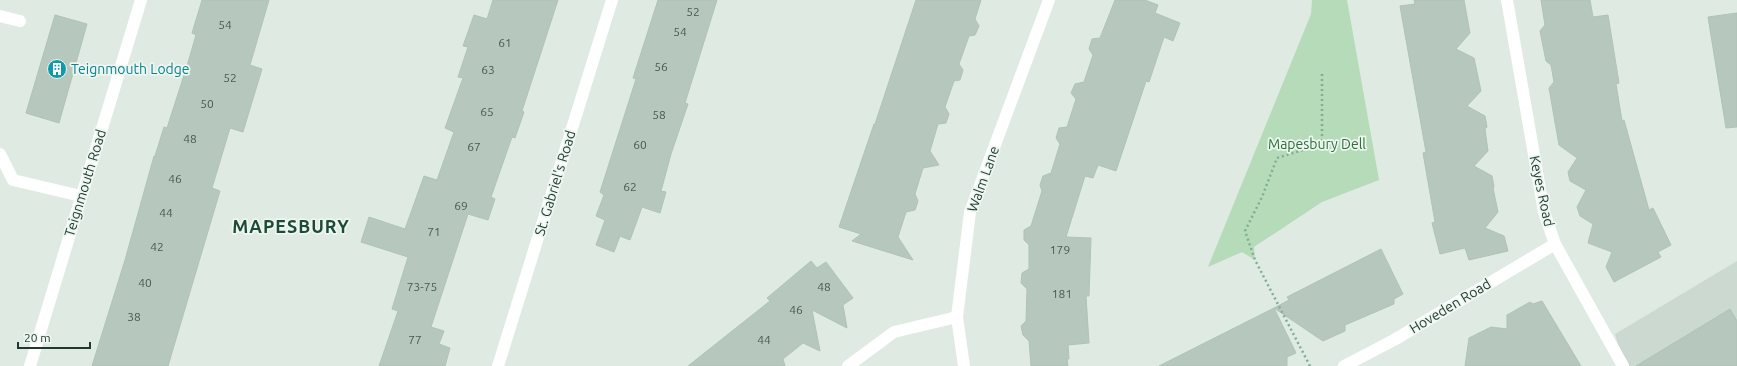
<svg xmlns="http://www.w3.org/2000/svg" width="1737" height="366" font-family="Ubuntu,sans-serif">
<style>
.built{fill:#ccd9d1}
.green{fill:#b6dbb9}
.building{fill:#b6c7bd;stroke:#b0c3b8}
.lines{fill:none;stroke-linecap:round;stroke-linejoin:round}
.path{stroke:#7eae95;stroke-width:2.5;stroke-dasharray:2 3;stroke-linecap:butt}
.minor{stroke:#fff;stroke-width:12}
.labels{text-anchor:middle;dominant-baseline:central;stroke-width:3.5;stroke-linejoin:round;paint-order:stroke}
.number-label{font-size:12px;fill:#455c51}
.culture-label{font-size:14px;fill:#0d838f;stroke:#eef6f1;text-anchor:start}
.park-label{font-size:14px;fill:#2a7037;stroke:#eef6f1}
.street-label{font-size:14px;fill:#1f392d;stroke:#eef6f1}
.district-label{font-size:18px;font-weight:bold;letter-spacing:1px;fill:#1c4b36;stroke:#eef6f1}
</style>
<rect width="100%" height="100%" fill="#deeae2"/>
<path class="built" d="M1737,261V366H1624L1615,334Z"/>
<path class="green" d="M1312,0H1347L1379,180L1322,202L1254,247L1255,260L1242,252L1208,267L1311,14Z"/>
<g class="building">
<path d="M202,0H269L250,65L262,69L249,112L243,132L230,128L212,188L220,191L168,366H92L125,260L154,156H155L164,127L167,128L187,66L196,35L192,33Z"/>
<path d="M493,0H558L522,111L524,112L515,138L512,137L491,197L495,199L488,220L468,214L431,327L444,331L439,344L450,348L445,366H379L398,311L392,309L408,257L361,242L369,217L405,229L424,176L437,180L454,132L445,128L463,78L458,77L468,47L463,46L474,15L487,19Z"/>
<path d="M658,0H717L685,103L688,104L671,154L661,191L666,192L660,213L642,207L630,240L620,236L614,252L596,245L605,220L596,216L604,195L600,192L636,79L633,78Z"/>
<path d="M916,0H981L975,19L979,26L975,35L969,36L959,64L963,70L960,80L954,81L945,107L949,114L946,123L938,124L930,151L939,165L923,168L915,194L918,201L915,210L906,212L898,237L913,260L852,241L861,234L839,227L874,124H875Z"/>
<path d="M1115,0H1145L1158,5L1155,13L1180,23L1173,41L1164,37L1149,82L1146,81L1116,171L1098,165L1093,178L1085,176L1066,237L1091,238L1089,296H1086L1089,343L1068,345L1069,359H1067L1068,366H1031L1029,341L1023,335L1021,326L1026,321L1027,289L1021,283L1022,273L1029,269V245L1024,240V230L1031,226L1042,191L1040,185L1043,176L1051,173L1060,144L1056,138L1059,128L1067,127L1076,99L1071,93L1075,84L1084,82L1093,55L1089,49L1092,39L1100,38Z"/>
<path d="M1414,0H1464L1470,33L1456,49L1474,58L1481,91L1467,106L1485,116L1487,127L1485,129L1488,151L1474,166L1492,176L1494,187L1493,188L1498,212L1485,228L1504,236L1508,251L1469,260L1465,248L1440,254L1432,223L1435,222L1423,153L1426,152L1400,6L1415,4Z"/>
<path d="M1541,0H1590L1593,17L1608,15L1619,83L1616,84L1622,121L1624,120L1649,210L1653,208L1671,245L1658,252L1661,257L1614,282L1606,267L1612,252L1588,243L1593,224L1580,216L1577,207L1586,190L1570,181L1568,172L1577,158L1559,145L1549,88L1554,82L1551,65L1546,61L1540,31L1545,25Z"/>
<path d="M1737,13V127L1726,128L1708,17Z"/>
<path d="M55,15L87,24L59,123L26,113Z"/>
<path d="M1381,249L1403,294L1394,299V304L1345,325V331L1323,341L1274,308L1289,300L1287,297Z"/>
<path d="M811,261L817,268L826,262L853,298L843,305L847,328L812,310L820,351L803,343L783,359L785,366H688L770,301L767,298Z"/>
<path d="M1542,301L1581,366H1465L1469,338L1491,327L1507,329V315L1530,302L1533,304Z"/>
<path d="M1274,308L1296,353L1287,357V366H1159Z"/>
<path d="M1730,309L1737,321V366H1636Z"/>
</g>
<g class="lines">
<path class="path" d="M1310,366L1255,260L1245,231L1262,197L1277,158L1322,144V71"/>
<g class="minor">
<path d="M1507,0L1544,212L1555,244L1623,366"/>
<path d="M0,16L20,21"/>
<path d="M0,154L13,180L81,196"/>
<path d="M30,366L141,0"/>
<path d="M498,366L612,0"/>
<path d="M848,366L894,332L957,317"/>
<path d="M964,366L957,317L970,212L1049,0"/>
<path d="M1344,366L1394,340L1555,244"/>
</g>
</g>
<defs>
<symbol id="building-disc" viewBox="-11 -11 22 22"><circle r="9.5" fill="#0f9aa8" stroke="#eef6f1"/><path d="M-4-6H4V6H1V3H-1V6H-4ZM-2.5-4.3h1.7v1.8h-1.7ZM.8-4.3h1.7v1.8H.8ZM-2.5-1h1.7V.8h-1.7ZM.8-1h1.7V.8H.8Z" fill="#fff"/></symbol>
</defs>
<g fill-rule="evenodd">
<use href="#building-disc" x="46" y="58" width="22" height="22"/>
</g>
<g class="labels">
<g class="number-label">
<text x="693" y="11">52</text>
<text x="225" y="24">54</text>
<text x="680" y="31">54</text>
<text x="505" y="42">61</text>
<text x="661" y="66">56</text>
<text x="488" y="69">63</text>
<text x="230" y="77">52</text>
<text x="207" y="103">50</text>
<text x="487" y="111">65</text>
<text x="659" y="114">58</text>
<text x="190" y="138">48</text>
<text x="640" y="144">60</text>
<text x="474" y="146">67</text>
<text x="175" y="178">46</text>
<text x="630" y="186">62</text>
<text x="461" y="205">69</text>
<text x="166" y="212">44</text>
<text x="434" y="231">71</text>
<text x="157" y="246">42</text>
<text x="1060" y="249">179</text>
<text x="145" y="282">40</text>
<text x="422" y="286">73-75</text>
<text x="824" y="286">48</text>
<text x="1062" y="293">181</text>
<text x="796" y="309">46</text>
<text x="134" y="316">38</text>
<text x="415" y="339">77</text>
<text x="764" y="339">44</text>
</g>
<g class="culture-label">
<text x="71" y="69">Teignmouth Lodge</text>
</g>
<g class="park-label">
<text x="1317" y="144">Mapesbury Dell</text>
</g>
<g class="street-label">
<text transform="translate(983 179) rotate(-70)">Walm Lane</text>
<text transform="translate(85 183) rotate(-73)">Teignmouth Road</text>
<text transform="translate(555 183) rotate(-73)">St. Gabriel's Road</text>
<text transform="translate(1542 191) rotate(78)">Keyes Road</text>
<text transform="translate(1450 306) rotate(-31)">Hoveden Road</text>
</g>
<g class="district-label">
<text x="291" y="226">MAPESBURY</text>
</g>
</g>
<path d="M18 342v6h72v-6" fill="none" stroke="#1f392d" stroke-width="2"/>
<text x="24" y="342" font-size="12" fill="#1f392d" stroke="#eef6f1" stroke-width="3" paint-order="stroke">20 m</text>
</svg>
